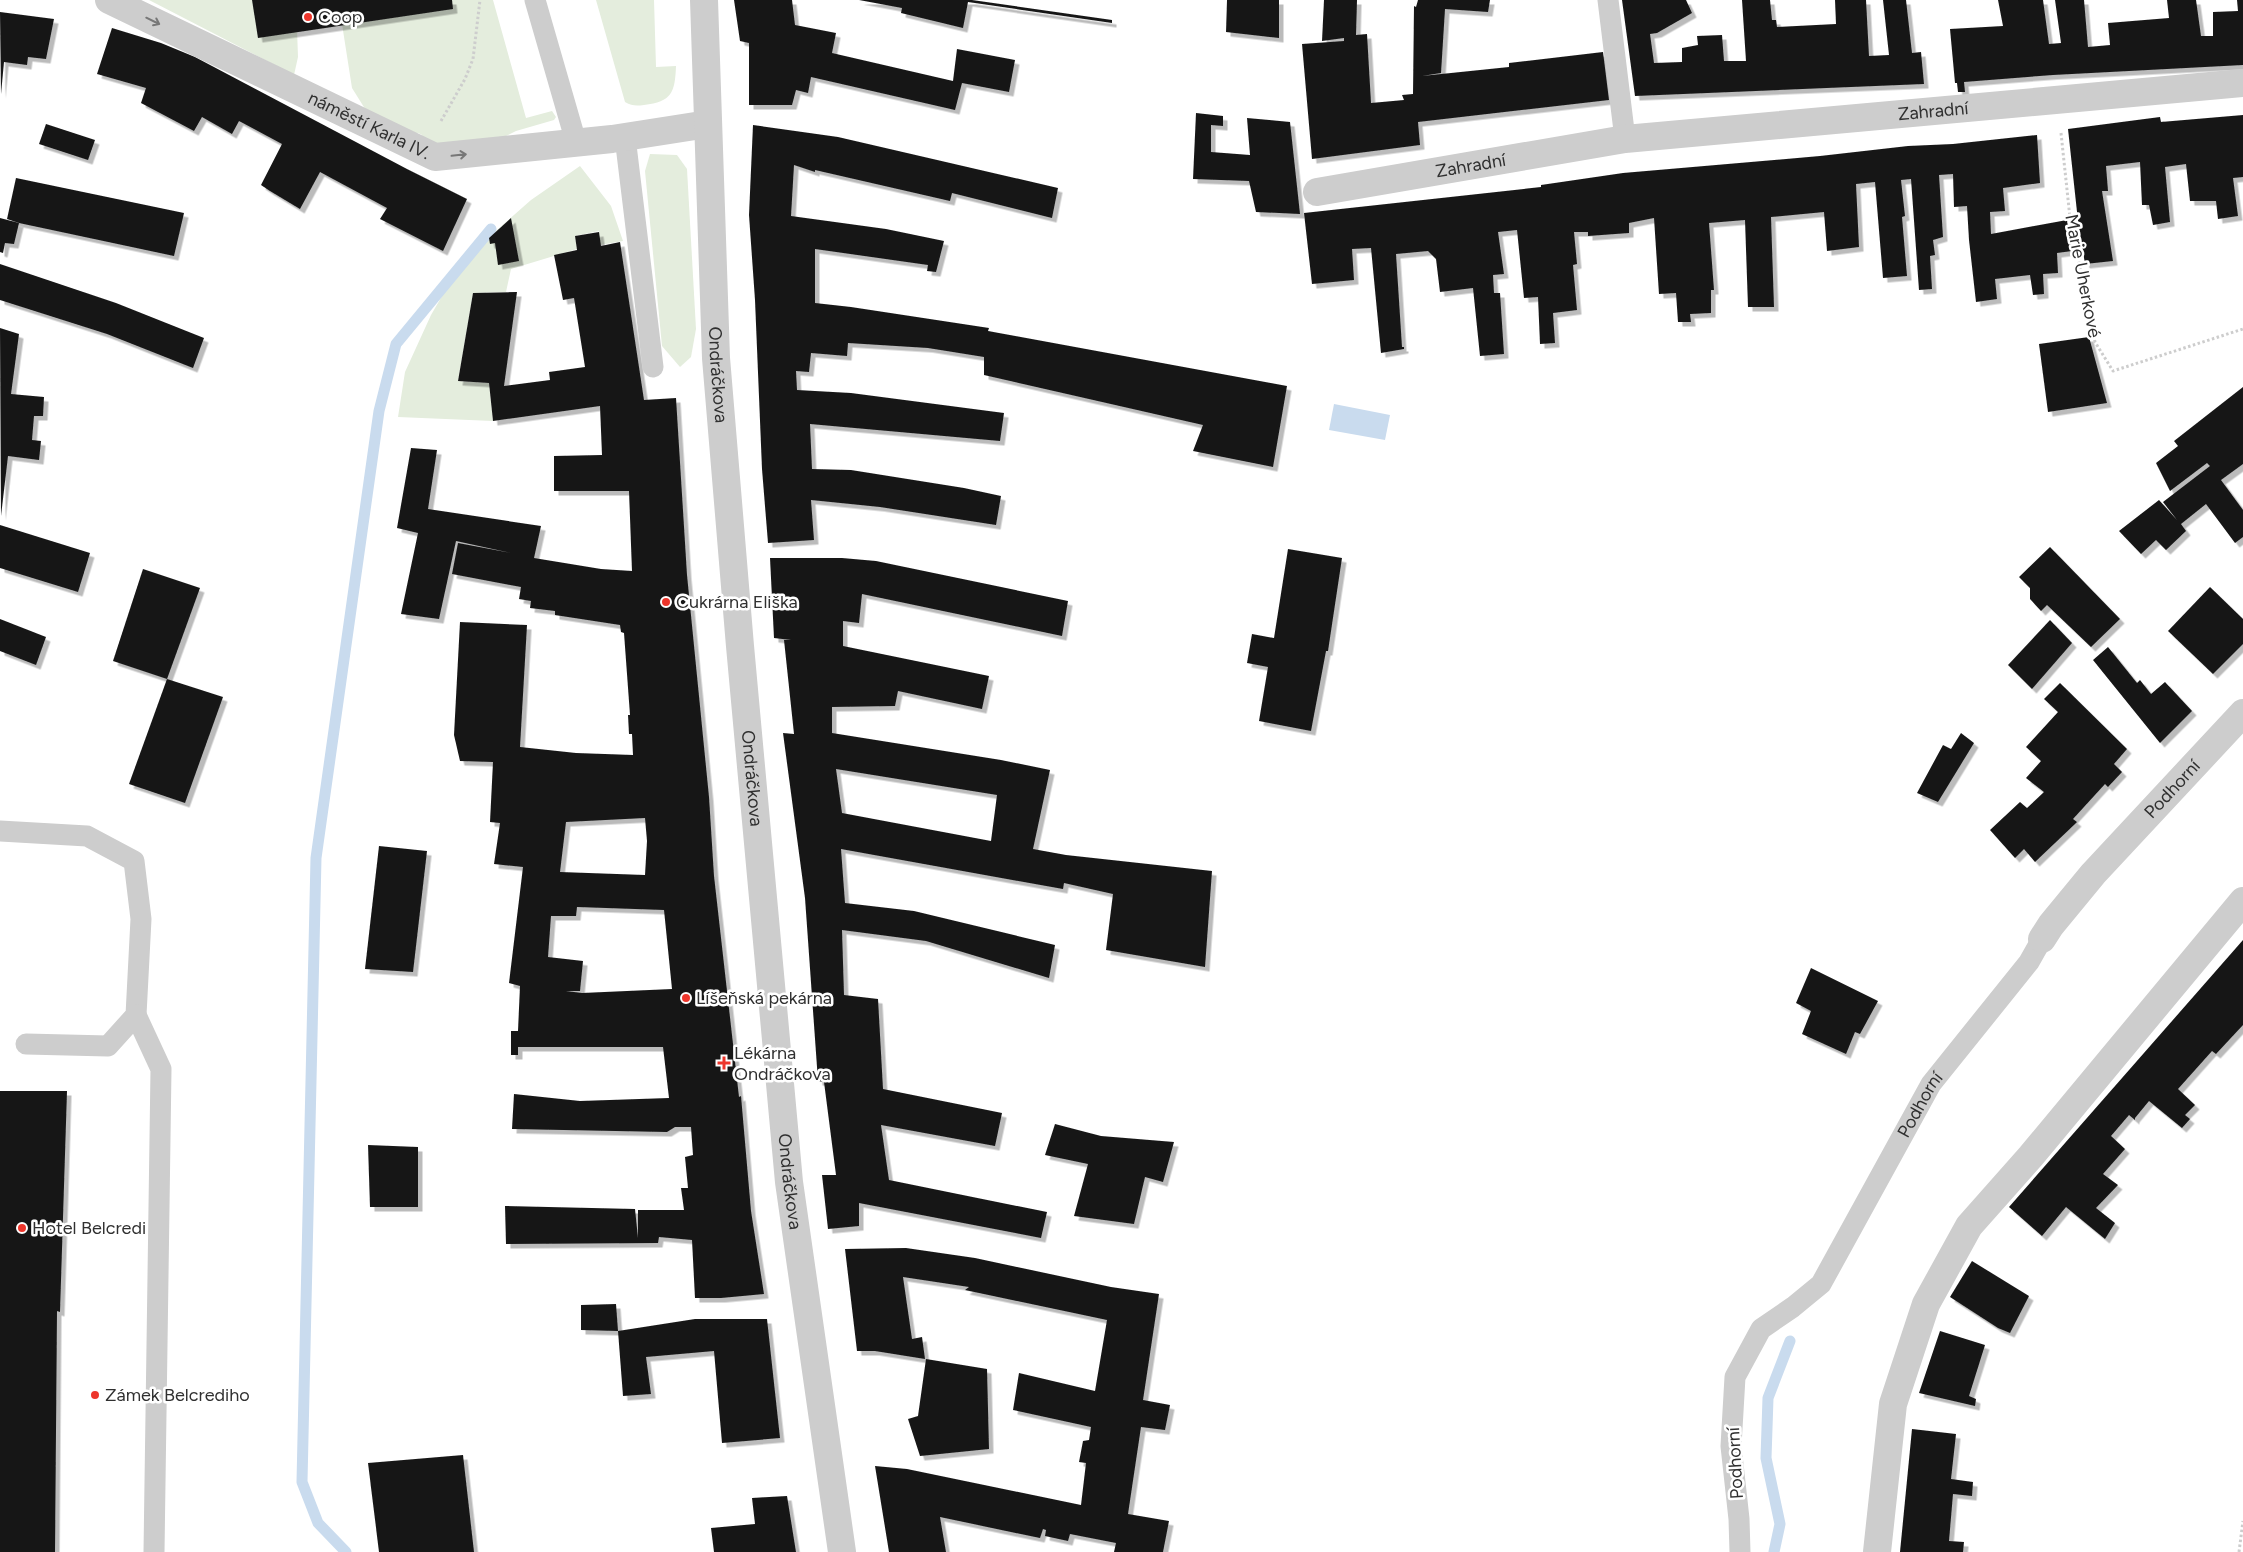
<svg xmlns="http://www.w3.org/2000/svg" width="2243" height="1552" font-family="Figtree,sans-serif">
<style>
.green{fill:#e4eddd}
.water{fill:#c9dbee}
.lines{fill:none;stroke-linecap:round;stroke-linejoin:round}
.stream{stroke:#c9dbee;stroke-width:11}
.building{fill:#171717;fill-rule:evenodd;filter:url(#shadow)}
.path{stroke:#cdcdcd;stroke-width:3;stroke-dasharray:2.5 2.5;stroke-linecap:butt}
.service{stroke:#cdcdcd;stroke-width:21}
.minor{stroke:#cdcdcd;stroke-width:28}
.oneway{stroke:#777}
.poi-dot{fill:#ed352b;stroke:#fff;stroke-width:2}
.labels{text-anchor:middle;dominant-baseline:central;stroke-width:5;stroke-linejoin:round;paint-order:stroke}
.poi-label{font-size:18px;fill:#303030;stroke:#fff;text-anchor:start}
.street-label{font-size:18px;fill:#303030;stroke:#fff}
</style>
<defs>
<filter id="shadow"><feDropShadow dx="4.5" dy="4.5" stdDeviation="0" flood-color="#0004"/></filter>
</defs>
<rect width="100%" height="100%" fill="#fff"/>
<g class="green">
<path d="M149,0H256L297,29L298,57L294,75Z"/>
<path d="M449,0H493L526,118L552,111L556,117L554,120L516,131L500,139L435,145L423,142L422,135L418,133L412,136L367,112L352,88L342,24Z"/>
<path d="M596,0H654L656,67L676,66C675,92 672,102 644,105C636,106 632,106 625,102Z"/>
<path d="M650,154L677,155L687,169L696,329L691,357L680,367L662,346L645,171Z"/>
<path d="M580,166L611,206L623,241L600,245L599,231L575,236L577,249L511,269L506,292L473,293L458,381L489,383L493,421L398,417L405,372L431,315L463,260L531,200Z"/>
</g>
<path class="water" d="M1334,404L1390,415L1385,440L1329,430Z"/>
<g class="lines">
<g class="stream">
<path d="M346,1552L318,1523L302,1482L316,858L379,411L396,344L491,229"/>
<path d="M1774,1552L1780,1524L1766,1458L1768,1398L1790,1341"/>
</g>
</g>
<g class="building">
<path d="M252,0H452L453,9L258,38Z"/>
<path d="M734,0H792L795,25L836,33L832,53L953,81L957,49L1015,60L1009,92L962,83L955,110L811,77L808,93L796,90L792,105H749V43L740,41Z"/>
<path d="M859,0H972L1112,20V23L968,2L963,28L901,13L902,8Z"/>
<path d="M1227,0H1279V38L1226,32Z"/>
<path d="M1324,0H1357L1356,35L1367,34L1371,103L1404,100L1402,95L1413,94L1414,6L1416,7L1418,0H1490L1488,12L1445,9L1441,73L1422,76L1509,67V63L1603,52L1609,100L1418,122L1420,145L1312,159L1302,44L1344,41V38L1322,41Z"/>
<path d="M1622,0H1686L1692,13L1657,33L1650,34L1654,63L1682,62V48L1698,45L1697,36L1722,35L1724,61H1746L1742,0H1770L1772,20H1776L1777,27L1836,24L1835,0H1866L1869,56L1889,55L1883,0H1906L1912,53L1921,52L1924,84L1635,96Z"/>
<path d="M1998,0H2043L2049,44L2061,43L2055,0H2084L2088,47L2110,45L2108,23L2169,18L2167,0H2196L2201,36H2213V12L2238,11L2237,0H2243V65L2053,75L1964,82L1965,92H1958L1957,83H1955L1950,29L2003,26Z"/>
<path d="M0,12L54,19L46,59L28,57L27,65L4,62L1,94Z"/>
<path d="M112,28L161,43L195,57L407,169L467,199L443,251L380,219L387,208L320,172L300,209L270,191L261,185L282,144L239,121L232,134L202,117L194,131L141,103L146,88L97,74Z"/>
<path d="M1196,113L1223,116V126L1211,125V152L1250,155L1247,118L1290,122L1300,214L1256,212L1249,181L1193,179Z"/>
<path d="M2243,115V177L2233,178L2238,216L2218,219L2216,201H2190L2186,164L2165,167L2170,222L2153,225L2149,205H2142L2140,162L2106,166L2108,191H2102L2113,261L2085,264L2078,221L2068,129L2160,117L2161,122Z"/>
<path d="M46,124L95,140L88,160L39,144Z"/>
<path d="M753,125L838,137L1058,188L1052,218L952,193L950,201L815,170V172L794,165L791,216L886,229L944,241L936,272L927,271L928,265L815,249V303L851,307L989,328L988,331L1287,386L1273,467L1193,451L1203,425L984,375V357L928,348L848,343L847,356L811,353L809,372L796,371L797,390L851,393L1004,413L1000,441L810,424L812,469L851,470L964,488L1001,496L996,525L880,507L811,500L814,540L768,543L762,469L755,300L749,215Z"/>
<path d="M2037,135L2040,183L2003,188L2005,211L1990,212L1991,234L2067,220L2072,251L2057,253L2058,273L2043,274L2044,294L2033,295L2030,275L1995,279L1997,299L1976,302L1969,240L1967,206L1954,207L1953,174L1939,175L1943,237L1933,240L1935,255L1930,256L1932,289L1919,290L1911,179L1901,180L1905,216L1902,217L1907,276L1883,278L1875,182L1856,184L1859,247L1827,251L1824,212L1771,217L1774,307H1748L1745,220L1709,223L1714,290H1711V313L1690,314L1691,322H1678L1676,293L1659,294L1654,218L1629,223V233L1588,236V232H1574L1577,264L1573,265L1577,310L1553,313L1555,343L1540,344L1538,297L1524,298L1517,230L1498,232L1504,274L1493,275L1494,293H1500L1504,354L1480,356L1473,288L1440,292L1436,259L1428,251L1396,254L1402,347H1404V349L1381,353L1371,248L1352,249L1354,280L1312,284L1304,213L1541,187V185L1623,173L1820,156L1908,146L1953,144Z"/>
<path d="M16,178L184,213L174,256L19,223L7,219Z"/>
<path d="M0,218L19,223L14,244L5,243L3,253L0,252Z"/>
<path d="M511,218L519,261L498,265L495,243L490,244L489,238Z"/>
<path d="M599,232L601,246L620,242L644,400L676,398L687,575L709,797L714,876L739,1097L741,1096L751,1211L764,1294L721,1298H695L692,1240L659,1237L658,1243L506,1244L505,1206L635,1209L638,1238V1210H684L681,1188H688L685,1157L693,1155L691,1127H675L667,1132L512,1129L514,1094L580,1101L669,1098L663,1047H518V1055H511V1031H518L520,986L509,983L523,867L494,864L500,823L490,822L493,762L460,761L454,735L460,622L527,625L520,747L576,753L633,755L632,734H629L628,715H630L624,633L621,632L620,625L555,615V611L530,608L531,601L519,599L521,587L452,574L458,543L511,553L456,541L439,619L401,614L418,533L397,528L411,448L437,450L428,509L541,526L534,558L601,569L632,571L629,491H554V456L602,455L600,406L493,421L489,383L458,381L473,293L517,292L504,386L550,380L549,372L585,367L574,298L563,300L554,255L577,250L575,236ZM645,818L647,841L645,875L560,872L566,822ZM577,907L664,910L672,989L582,993L566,991H580L583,961L548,957L551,916H576Z"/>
<path d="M0,264L116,303L204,338L193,368L107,334L0,300Z"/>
<path d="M0,328L19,334L11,394L44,397L43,416H34L32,440L41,441L39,460L8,456L1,516Z"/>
<path d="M2089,337L2107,403L2048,412L2039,344Z"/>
<path d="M2243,387V464L2221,480L2243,510V537L2235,543L2206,504L2181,524L2186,531L2166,550L2156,540L2141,554L2119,531L2159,500L2177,520L2163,502L2210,466L2207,463L2170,491L2156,463L2178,446L2174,441Z"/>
<path d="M0,525L90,553L78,592L0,568Z"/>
<path d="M2050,547L2120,619L2091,647L2047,605L2041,611L2030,599V588L2019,577Z"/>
<path d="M1288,549L1342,558L1328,651H1326L1311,731L1259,721L1268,667L1247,663L1252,634L1274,638Z"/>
<path d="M770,558H842L876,561L1068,601L1062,636L862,594L859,623L843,621V646L989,676L982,709L898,691L895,706L832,707V733L1001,760L1050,770L1033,849L1066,855L1212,871L1205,967L1106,950L1113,894L1064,883L1063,889L841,849L845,903L914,911L1055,945L1049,978L926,941L842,930L844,995L878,999L883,1089L1002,1113L995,1146L881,1125L889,1180L1047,1212L1041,1238L859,1203V1226L828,1229L822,1175H836L824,1082L818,1081L805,898L783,733L794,734L784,640H791L774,638ZM836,769L997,795L991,841L842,813Z"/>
<path d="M143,569L200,588L167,679L113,661Z"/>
<path d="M2210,587L2243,619V644L2213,674L2168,631Z"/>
<path d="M0,619L46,637L36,665L0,651Z"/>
<path d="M2050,620L2072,643L2032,689L2008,665Z"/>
<path d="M2108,647L2137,683L2140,680L2151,694L2165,682L2192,711L2160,743L2093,660Z"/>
<path d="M167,679L223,697L185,803L129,784Z"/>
<path d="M2060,683L2127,749L2114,764L2122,772L2108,787L2105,784L2073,819L2077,822L2075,824L2035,862L2024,849L2015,858L1990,830L2020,802L2027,808L2044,792L2026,778L2041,761L2026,747L2058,712L2044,699Z"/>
<path d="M1961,733L1974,743L1938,802L1917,793L1943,745L1951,749Z"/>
<path d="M379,846L427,851L413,972L365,969Z"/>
<path d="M2243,940V1025L2216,1054L2212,1051L2178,1089L2195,1105L2185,1115L2190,1119L2182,1128L2149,1101L2135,1118V1120L2129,1115L2111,1136L2125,1149L2103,1174L2118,1185L2096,1208L2115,1223L2105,1239L2066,1207L2042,1236L2009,1207Z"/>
<path d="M1811,968L1878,1001L1860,1034L1855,1032L1846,1054L1802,1034L1811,1011L1796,1003Z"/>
<path d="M0,1091H67L60,1312L57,1311L55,1552H0Z"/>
<path d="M1055,1124L1101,1136L1174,1142L1163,1182L1145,1177L1134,1224L1074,1216L1088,1164L1045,1155Z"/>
<path d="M368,1145L418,1147V1207H370Z"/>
<path d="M906,1248L975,1258L1111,1287L1159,1294L1143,1400L1170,1405L1165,1430L1141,1427L1128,1514L1169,1521L1163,1552H1114L1116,1543L1070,1534L1068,1541L1045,1536L1046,1530L1043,1529L1040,1538L940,1517L946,1552H889L875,1466L907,1469L1081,1505L1086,1463L1079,1462L1083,1441L1089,1440L1091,1427L1013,1410L1019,1373L1095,1391L1107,1320L965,1290L969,1287L903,1277L912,1339L922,1337L925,1359L875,1351H857L845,1249Z"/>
<path d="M1972,1261L2029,1296L2010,1333L1998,1328L1950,1297Z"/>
<path d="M616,1304L618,1331L581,1330V1305Z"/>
<path d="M695,1319H767L780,1438L722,1443L714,1351L646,1357L651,1394L623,1396L618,1331Z"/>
<path d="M1940,1331L1985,1345L1969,1396L1976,1399L1975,1406L1919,1393Z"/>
<path d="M926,1359L987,1369L989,1449L920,1456L908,1419L918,1416Z"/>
<path d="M1912,1429L1956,1434L1951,1479L1973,1482L1972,1496L1953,1494L1949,1541L1964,1542L1963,1552H1900Z"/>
<path d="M463,1455L474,1552H379L368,1463Z"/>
<path d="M787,1496L796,1552H714L711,1528L755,1524L752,1498Z"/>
</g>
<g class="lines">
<g class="path">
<path d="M441,121L465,79L473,59L480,0"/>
<path d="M2061,133L2070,218L2095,342L2113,371L2243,329"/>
<path d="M2239,1552L2243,1521"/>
</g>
<g class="service">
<path d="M535,0L576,142"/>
<path d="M1608,0L1625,139"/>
<path d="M625,137L653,367"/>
<path d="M0,831L87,836L134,861L141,919L136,1015L108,1046L26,1044"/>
<path d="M136,1015L161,1069L154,1552"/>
<path id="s1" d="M1740,1552L1739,1519L1731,1446L1735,1377L1761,1329L1793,1307L1821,1284L1931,1084L2029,962L2042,939"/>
</g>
<g class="minor">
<path id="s2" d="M109,0L435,157L612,139L708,124"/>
<path id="s3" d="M704,0L716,358L740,646L789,1182L842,1552"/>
<path id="s4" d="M1317,192L1625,139L2243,83"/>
<path id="s5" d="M2042,939L2051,925L2093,874L2243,713"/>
<path d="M1877,1552L1893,1404L1926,1304L1969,1226L2031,1156L2243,901"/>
</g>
</g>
<defs><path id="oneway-shaft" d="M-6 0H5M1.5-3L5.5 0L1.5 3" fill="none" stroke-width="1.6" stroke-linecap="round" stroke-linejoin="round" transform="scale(1.25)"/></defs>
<g class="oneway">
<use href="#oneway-shaft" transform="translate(153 21) rotate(26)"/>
<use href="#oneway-shaft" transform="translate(459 155) rotate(-6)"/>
</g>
<g class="poi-dot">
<circle cx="308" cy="17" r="5"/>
<circle cx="666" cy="602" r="5"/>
<circle cx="686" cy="998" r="5"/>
<path d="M721.5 1055.5h5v5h5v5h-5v5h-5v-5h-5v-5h5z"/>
<circle cx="22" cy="1228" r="5"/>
<circle cx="95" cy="1395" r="5"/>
</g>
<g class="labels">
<g class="poi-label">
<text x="318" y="17">Coop</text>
<text x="676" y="602">Cukrárna Eliška</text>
<text x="696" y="998">Líšeňská pekárna</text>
<text x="734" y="1053">Lékárna<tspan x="734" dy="21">Ondráčkova</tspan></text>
<text x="32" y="1228">Hotel Belcredi</text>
<text x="105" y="1395">Zámek Belcrediho</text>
</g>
<g class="street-label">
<text stroke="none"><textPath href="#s4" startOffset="622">Zahradní</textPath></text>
<text stroke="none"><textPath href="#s2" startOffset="289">náměstí Karla IV.</textPath></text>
<text stroke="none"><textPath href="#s4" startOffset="156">Zahradní</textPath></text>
<text transform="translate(2083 276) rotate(79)">Marie Uherkové</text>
<text stroke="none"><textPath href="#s3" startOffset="375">Ondráčkova</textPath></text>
<text stroke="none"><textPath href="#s3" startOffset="780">Ondráčkova</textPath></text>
<text stroke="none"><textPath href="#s5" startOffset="199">Podhorní</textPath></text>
<text stroke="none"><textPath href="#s1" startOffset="510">Podhorní</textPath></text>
<text stroke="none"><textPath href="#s3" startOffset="1185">Ondráčkova</textPath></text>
<text transform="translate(1735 1463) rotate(-93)">Podhorní</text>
</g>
</g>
</svg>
